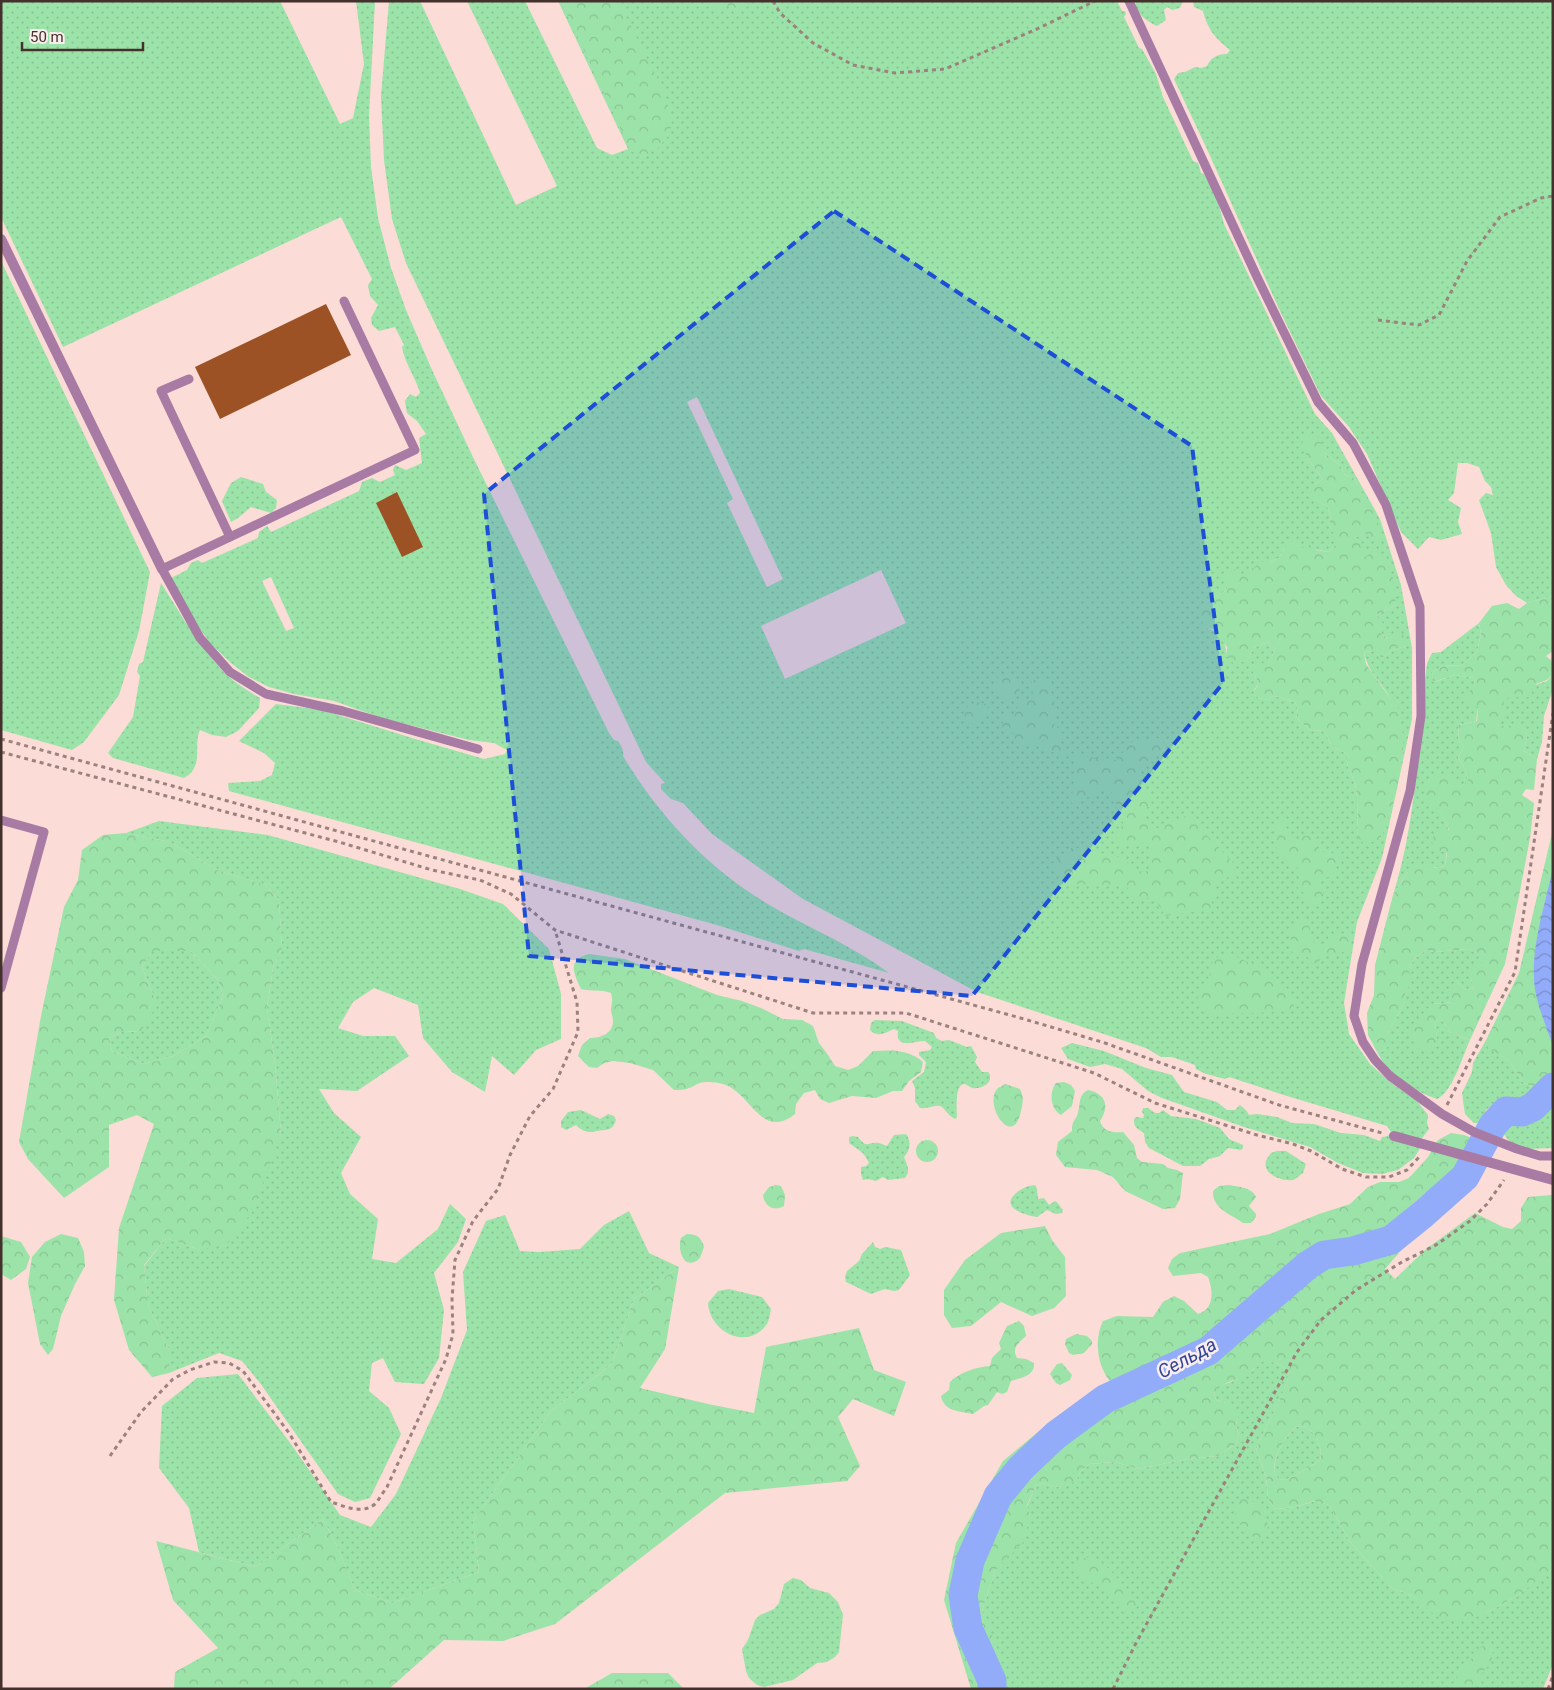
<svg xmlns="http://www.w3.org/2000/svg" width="1554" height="1690" font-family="Roboto,sans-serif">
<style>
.green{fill:url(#green-dots);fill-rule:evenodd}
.forest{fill:url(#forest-crowns);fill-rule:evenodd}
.water{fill:url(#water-waves)}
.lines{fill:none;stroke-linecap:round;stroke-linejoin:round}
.river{stroke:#92acf9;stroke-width:29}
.building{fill:#9c5224}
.path{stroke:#9c827e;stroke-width:3;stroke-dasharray:4 4;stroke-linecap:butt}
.service{stroke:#a87ba4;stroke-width:9}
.minor{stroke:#a87ba4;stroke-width:10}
.minor-bridge{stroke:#a87ba4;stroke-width:10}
.marked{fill:#1d4ed8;fill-opacity:0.2;stroke:#1d4ed8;stroke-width:4;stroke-dasharray:10 6;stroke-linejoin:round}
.labels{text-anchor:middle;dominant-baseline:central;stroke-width:5;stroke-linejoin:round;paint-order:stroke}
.water-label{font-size:19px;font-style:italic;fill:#30449c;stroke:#f9eeed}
</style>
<defs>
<pattern id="green-dots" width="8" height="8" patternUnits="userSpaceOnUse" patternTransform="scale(1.25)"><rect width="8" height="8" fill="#9ce3a9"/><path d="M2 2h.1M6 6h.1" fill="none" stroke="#88c392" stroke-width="1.8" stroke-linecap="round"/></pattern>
<pattern id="forest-crowns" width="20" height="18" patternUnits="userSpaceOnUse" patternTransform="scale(1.25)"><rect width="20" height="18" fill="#9ce3a9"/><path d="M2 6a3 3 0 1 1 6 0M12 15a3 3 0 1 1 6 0" fill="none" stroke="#88c392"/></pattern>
<pattern id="water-waves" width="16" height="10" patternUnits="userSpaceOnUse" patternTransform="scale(1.25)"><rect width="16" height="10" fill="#92acf9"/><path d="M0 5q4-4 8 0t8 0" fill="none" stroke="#798cca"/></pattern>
</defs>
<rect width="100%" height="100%" fill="#fbdcd6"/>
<g class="green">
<path d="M1,1H280L340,124L353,118L364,64L356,1H375L369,116L371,167L378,218L391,268L406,310L432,370L472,455L609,733L614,740L618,741C621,745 624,751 623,756C656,811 701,861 755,896C798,924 848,942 889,973L804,949L799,951L717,925L229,791L228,783L260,781L272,775L275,763L264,753L239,741L276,704L322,710L412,738L484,759L505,754L507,750L494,743L469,740L382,718L334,701L294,694L269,687L249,677L231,663L210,643L198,626L171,578L187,570L191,563L198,560L202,563L258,538L259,532L267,526L271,532L359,491L362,482L372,478L380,482L395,475L393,470L395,465L406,470L422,463L419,438L426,434L417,421L407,413L405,401L410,394L416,397L420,393C415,376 405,364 402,347L404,345L395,327L379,331L372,325L371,318L378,305L370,296L368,285L372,279L341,217L63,347L1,217ZM271,577L294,628L286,631L262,581Z"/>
<path d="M389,1H420L516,205L557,186L467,1H525L597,148L612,155L628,149L558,1H1117L1122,11H1125L1126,14L1124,17L1139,48L1142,49L1156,74L1163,97L1193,161L1198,163L1201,173L1204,174L1217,198L1224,224L1315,414L1332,433L1380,519L1401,585L1412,648V719L1382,858L1357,922L1344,1003L1349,1034L1370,1064L1390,1082L1417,1101L1428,1115L1427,1123L1429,1129L1419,1142L1421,1147L1414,1158L1398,1170L1382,1174L1363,1173L1338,1163L1310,1147L1244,1127L1162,1098L1148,1091L1122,1069L1105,1064L1090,1067L1068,1059L1061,1048L1072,1043L1104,1051L1146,1068L1172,1075L1184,1092L1217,1102L1227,1110H1235L1240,1105L1246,1110L1249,1115L1257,1114L1277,1117L1292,1123L1314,1124L1341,1133L1364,1135L1380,1141L1382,1137L1388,1136L1391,1132L1387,1126L1287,1096L1229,1077L1225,1079L1206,1074L1196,1069L1195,1065L1172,1057H1161L1146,1048L977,992L803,899L712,834L683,803L671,799L661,789V784L665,783L646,762L406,263L392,219L384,160L381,96ZM697,397L783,579L767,587L727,503L733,499L687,402ZM1322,451L1340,465L1345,475L1354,478L1361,494L1367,534L1354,537L1365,558L1375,550L1394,595L1396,605L1376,615L1381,634L1406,646L1393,650L1382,658L1373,651L1364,652C1368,673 1381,681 1390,698C1394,707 1403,729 1403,739C1404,763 1390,818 1380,839L1358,837L1357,796L1355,783L1348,768L1347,754L1332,746L1324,731L1309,730L1296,717L1298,709L1295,702L1275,696L1268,700L1258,698L1254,690L1259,683L1253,673L1268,665L1275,649L1268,642L1254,647L1247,661L1227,656C1227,642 1218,630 1204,627L1201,605L1227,590L1261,563L1270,562L1279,558L1285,547H1302L1329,552L1334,546L1340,543L1329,525L1331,516L1327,506L1316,500L1314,485L1323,479L1307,458ZM881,570L906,623L785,679L761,626Z"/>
<path d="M1136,1H1183L1180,8L1172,10L1167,7L1164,10L1166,20L1157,26C1148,22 1134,13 1136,1Z"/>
<path d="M1193,1H1553V596L1527,603L1516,596L1506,585L1496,567L1491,533L1479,500L1486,493L1493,495L1491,487L1485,481L1479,467L1467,463H1458L1454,493L1448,500L1461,508L1458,522L1462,534L1441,540L1429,537L1418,549L1401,532L1367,454L1349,427L1321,396L1280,311L1206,147L1174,79L1178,73L1185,72L1195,67L1201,68L1207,66C1211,57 1218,54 1227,54L1230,50C1215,38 1208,30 1203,11L1194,7Z"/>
<path d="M1,261L150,572L139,631L119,695L84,742L72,750L1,730Z"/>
<path d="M241,477L263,484L266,492L277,500L276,508L271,513L251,507L238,518L231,522L222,501L231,483Z"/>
<path d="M161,583L186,623L191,625C202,645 215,666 234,681C242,687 251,693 260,698L259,708L238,731L226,737L212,735L200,730C194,742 201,758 193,770C192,773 187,776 184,778L113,758L108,753L133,717L140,676L137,672L139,664L143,662Z"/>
<path d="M1479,623L1481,634L1477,652L1462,665L1443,666L1432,672L1434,682L1455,675L1474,678L1478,706L1476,721L1459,725L1458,738L1464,747L1458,757L1465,769L1468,780L1440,809L1449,831L1445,866L1408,872L1393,895C1417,820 1418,740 1427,663L1432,653L1441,652Z"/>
<path d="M1553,672V689L1544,716L1542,742L1537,759L1524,751L1527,736L1520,722L1508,726L1497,727L1502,702L1513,693L1547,681L1551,677Z"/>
<path d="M159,821L268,835L460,889L503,904L549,949L561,994V1039L536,1050L514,1075L492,1056L485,1092L452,1072L423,1038L418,1005L374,988L353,1002L338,1028L363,1036H395L409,1056L357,1091L319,1089L334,1113L361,1137L341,1173L350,1194L378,1219L372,1259L396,1263L438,1229L450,1204L466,1219L458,1242L434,1273L444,1310L439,1358L424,1384L395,1382L383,1358L372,1363L369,1391L389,1408L401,1434L370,1498L355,1502L338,1494L260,1383L242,1361L219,1353L169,1373V1350L148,1305L144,1266L166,1238L200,1250L281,1134L275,1063L267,1008L273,968L282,948L279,900L266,885L217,870L170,842L126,833Z"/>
<path d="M1469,949L1477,953L1483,963L1471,979L1474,988L1466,990L1456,981L1454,1002L1432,1004L1437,1042L1435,1023L1440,1017L1450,1032L1470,1040C1463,1055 1452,1093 1437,1099C1412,1090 1390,1076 1377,1052L1386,1049L1388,1033L1404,1004V997L1409,983V968L1415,958L1426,950L1434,952Z"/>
<path d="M152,951H191L218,980L223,996L206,1036L173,1056L144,1064L112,1051L109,1038L124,1031L140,1032L155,999L142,967Z"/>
<path d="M875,1020L902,1021L934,1033L936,1038L942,1041L949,1040L967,1047L971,1046L977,1057L975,1062L982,1072H988L990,1075V1080C987,1086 979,1089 972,1088C970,1087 967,1085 965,1084C954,1083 957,1111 957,1117L955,1119C948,1116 944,1107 940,1106C935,1105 927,1109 920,1108L915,1101V1088L912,1081L924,1072L926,1062L919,1055V1052L930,1050L932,1047L925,1041C915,1041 895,1050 898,1031L894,1029C885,1033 878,1038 870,1030L871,1023Z"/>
<path d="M1486,1040L1489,1048L1509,1061L1523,1082L1537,1090L1522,1102L1502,1098L1486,1110L1485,1123H1474L1465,1114L1462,1093L1472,1072L1473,1063Z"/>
<path d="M1143,1108H1148L1155,1113H1159L1163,1110L1171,1116L1196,1119L1220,1128L1229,1139L1243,1145V1148L1241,1150L1228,1148L1220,1156L1209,1159L1200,1166H1183L1149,1148L1145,1142L1144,1133C1138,1129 1133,1127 1134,1119L1136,1117L1143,1118L1144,1115L1142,1112Z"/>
<path d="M1553,1108V1148L1527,1149L1510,1142L1502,1132L1505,1127L1533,1120Z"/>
<path d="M581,1110L600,1119L608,1114L614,1116L616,1120C612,1132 607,1129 597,1131C588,1133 583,1132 576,1125L566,1130L561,1127V1121L568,1112Z"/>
<path d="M906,1134C912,1142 910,1151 904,1157C907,1165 911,1171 905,1178L888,1180L883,1177L876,1181L868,1179L863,1180L861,1174V1167L866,1166L869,1163C863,1150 859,1151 849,1143V1137L853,1136L858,1137C868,1150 867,1141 879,1143C882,1144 884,1145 887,1146L894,1135Z"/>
<path d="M1277,1151H1286L1306,1164L1303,1173C1300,1175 1296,1179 1293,1180C1282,1182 1262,1174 1266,1161C1267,1158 1269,1156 1271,1153Z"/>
<path d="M1035,1185L1037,1189L1038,1199L1044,1198L1049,1205L1055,1201C1059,1203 1060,1207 1063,1210L1062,1213L1056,1214L1047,1210L1037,1217C1021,1214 997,1206 1020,1190C1026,1187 1028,1186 1035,1185Z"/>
<path d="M629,1211L649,1253L679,1267L634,1299L612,1364L551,1411L473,1521L479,1572L392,1603L355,1590L337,1546L323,1519L256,1567L199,1552L189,1508L159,1468L162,1406L197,1378L238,1374L291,1444L340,1515L371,1527L396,1494L441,1398L467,1330L463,1272L486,1221L505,1215L520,1251L539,1252L580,1249L604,1225Z"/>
<path d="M873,1242L875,1247L880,1249L885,1247L901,1250L910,1275L899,1290L894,1291L885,1289L871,1294L846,1282L845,1277L847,1271L859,1261L862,1254Z"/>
<path d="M729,1289L762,1297L771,1309C770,1314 769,1320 767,1324C748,1351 710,1333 708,1303L718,1291Z"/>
<path d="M1263,1361C1273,1360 1281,1365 1288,1371C1291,1386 1262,1432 1256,1450L1266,1476L1268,1499L1275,1509L1295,1507L1315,1501L1329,1505L1351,1543L1392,1588L1413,1596L1425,1605L1486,1613L1517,1596L1553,1567V1664L1543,1689H1003L1004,1681L982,1611L995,1571L1007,1558L1030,1516L1027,1506L1036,1486L1044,1483L1058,1487L1076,1480L1081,1471L1089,1464L1115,1462L1138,1469L1187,1459L1218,1456L1236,1444L1239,1436L1236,1425L1238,1416L1226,1403L1216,1400L1214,1393L1219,1386L1231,1382L1253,1370L1257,1364Z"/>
<path d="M1303,1426C1316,1431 1323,1447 1320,1460L1296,1475L1285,1480L1278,1479C1267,1465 1284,1437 1296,1427Z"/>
<path d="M793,1578L801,1580L810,1588L829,1593L838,1602L843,1615L839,1652L835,1657L827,1662L817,1663L793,1680L764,1687L757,1685L749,1678L746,1671L742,1649L748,1640L755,1620L760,1615L774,1609L779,1603L784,1584Z"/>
</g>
<g class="forest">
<path d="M561,1H619L638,41L662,87L672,117L670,134L657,149L643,156L631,151Z"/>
<path d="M706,1H747L745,10H738L728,6L719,10Z"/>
<path d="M1312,434L1320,438L1322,451L1340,465L1345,475L1354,478L1361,493H1364L1375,514L1382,536L1378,541L1367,534L1355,537L1364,545L1365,557L1375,550L1386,561L1393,578L1396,605L1376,615L1385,626L1381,634L1388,638L1397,630L1406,638V646L1393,650L1382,658L1373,651L1364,652L1366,664L1390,698L1397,703C1399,714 1402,726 1403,737C1405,762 1391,817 1380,839L1365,845L1358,837L1357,796L1355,783L1348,768L1347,754L1332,746L1324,731L1309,730L1296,717L1298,709L1295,702L1275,696L1268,700L1258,698L1254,691L1259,683L1253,673L1254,666L1259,662L1268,665L1275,649L1268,642L1254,647L1247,661L1234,664L1227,656V647L1213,629L1203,627L1202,619L1198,613L1201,605L1227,590L1226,576L1235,569L1244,575L1261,562H1270L1279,558L1285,547L1293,541L1302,547L1313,544L1316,550L1329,552L1334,546L1339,543L1329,525L1331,516L1327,506L1316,500L1310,491L1314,485L1323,479L1307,458L1302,444L1305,437Z"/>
<path d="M1553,596V651L1546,656L1553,662C1553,678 1551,679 1536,684L1530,696L1521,700L1513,693L1503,702L1506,712L1500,716L1497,726H1508L1520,721L1527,736L1524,751L1537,759L1534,790L1526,789L1522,795L1534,803L1530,838L1520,891L1505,964L1470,1040L1450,1032L1440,1017L1435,1023L1437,1042L1427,1050L1417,1049L1410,1036L1416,1021L1432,1004L1453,1002L1449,993L1456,981L1466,990L1474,988L1471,979V966L1482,963L1477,953L1469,949L1434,952L1426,950L1415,958L1409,968L1410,983L1404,997V1004L1388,1033L1390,1043L1386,1049L1377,1052L1368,1035L1367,1013L1374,995L1375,965L1393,895L1408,872L1417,864L1434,868L1445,866L1447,853L1437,850L1431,841L1436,831L1449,830L1440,810L1427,802L1423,787L1430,777L1447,773L1460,788L1468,780L1465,769L1458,757L1464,747L1458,738L1459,725L1477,721L1478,706L1467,704L1466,693L1475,687L1474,678L1455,675L1433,682L1432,672L1443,666L1462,665L1477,652L1481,634L1479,623L1492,606L1507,603L1519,609L1527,603Z"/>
<path d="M1007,674L1016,677L1021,688L1015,696L1009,701L1000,697L996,687L997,678Z"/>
<path d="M1044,676L1047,682L1051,686V694L1057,708L1054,726L1061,729L1064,739L1060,743L1065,755L1043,750L1033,744L1021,748L1015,743L1014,733L1008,734L1002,727L1004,713L1014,717L1020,700L1027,701L1033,698L1032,681Z"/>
<path d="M976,702L986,704L990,713L983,721L974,724L967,722L964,714L966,708Z"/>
<path d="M1163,738L1164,752L1144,763L1140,775L1150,799L1144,817L1155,829L1188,815L1234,864L1236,872L1215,885L1211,909L1165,916L1154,897L1130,901L1128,888L1115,885L1070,884L1048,867L1073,847L1122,858L1141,872L1149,871L1150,843L1113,846L1123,823L1110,788L1071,804L1075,775L1076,756L1116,760L1135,739Z"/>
<path d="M1277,819L1286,823L1285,835H1292L1294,842L1300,841L1304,836L1316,835L1318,849L1326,854L1338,852L1339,863L1332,867L1336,868C1332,877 1329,878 1319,878C1320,887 1325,893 1325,902L1320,900L1316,905L1309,904L1304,893L1297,887V880L1302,877C1297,860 1287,865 1280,855C1274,845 1275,830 1277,819Z"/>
<path d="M1553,829V1097L1543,1093L1523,1082L1509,1061L1488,1048L1486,1040L1519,973Z"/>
<path d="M126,833L170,842L217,870L266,885L279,900L282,948L273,968L267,1008L275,1063L281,1134L252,1212L228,1243L200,1250L166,1238L144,1265L148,1305L169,1350V1373L152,1377L129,1350L114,1300L119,1228L154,1124L137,1115L109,1125V1167L64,1198L28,1159L19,1142L41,1016L64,907L78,880L82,850L103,835ZM152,951H191L218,980L223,996L206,1036L173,1056L144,1064L112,1051L109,1038L124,1031L140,1032L152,1016L155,999L142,967Z"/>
<path d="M1302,917L1309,923L1311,939L1316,946L1322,947L1328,944V937L1338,933L1347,934L1352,944L1350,949L1335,956L1328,955L1313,965L1308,957H1296L1292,955C1294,945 1288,936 1290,925H1296L1297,920Z"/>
<path d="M589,954L625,959L717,995L742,1001L761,1008L783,1019L802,1020L813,1026L819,1043L828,1055L835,1066L848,1070L858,1066L873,1051C892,1050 908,1049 923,1062L921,1072L909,1081L902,1091H893L876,1098L852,1096L829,1103L820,1099L815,1090L804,1093L796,1104L795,1114C761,1141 751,1092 723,1084C717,1082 705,1081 700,1083C696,1084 693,1087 689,1088C685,1090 679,1090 674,1090L653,1070L630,1063L613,1061L604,1063L597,1068L589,1067L578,1056L582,1045L590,1038C600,1038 613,1034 613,1021C613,1017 611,1013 611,1009C612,1002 613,1000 611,993C600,989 592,992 581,989C573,972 567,960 589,954Z"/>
<path d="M1232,955L1263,969L1294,996V1008L1280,1012L1206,1014C1189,997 1202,992 1209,976C1212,970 1209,963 1216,958C1220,956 1228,956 1232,955Z"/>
<path d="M1064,1082L1071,1085L1075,1091L1072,1106L1061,1115C1050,1109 1049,1092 1056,1083Z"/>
<path d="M1005,1084L1020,1089C1024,1097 1023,1103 1021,1111C1013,1151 982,1103 998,1088C998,1088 1004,1085 1005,1084Z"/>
<path d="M1088,1090C1106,1094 1110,1106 1100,1121C1103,1132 1113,1133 1123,1132L1134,1145L1137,1158L1142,1162L1163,1164L1168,1168L1177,1170L1183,1173L1180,1199L1175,1208L1163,1209L1125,1191L1113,1177L1097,1170L1065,1167L1056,1155L1058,1142L1072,1131C1072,1122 1073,1123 1077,1116C1081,1107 1077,1095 1088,1090Z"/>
<path d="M1451,1133L1464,1135L1472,1138V1144L1449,1176L1424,1194L1385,1228L1363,1243L1317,1247L1293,1262L1220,1329L1170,1362L1146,1374L1119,1381H1110C1097,1366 1094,1339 1103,1321L1117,1316L1153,1317L1163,1302L1174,1296L1184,1301L1198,1314C1215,1309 1213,1290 1208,1277L1201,1273L1173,1276L1168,1268L1172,1259L1180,1253L1270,1234L1319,1214L1350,1204L1368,1187L1380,1182H1399L1409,1178L1428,1157L1438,1140Z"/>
<circle cx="927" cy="1151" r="11"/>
<path d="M776,1185L781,1186L785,1195L784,1206C774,1212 764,1206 763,1195L769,1187Z"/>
<path d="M1229,1185C1238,1187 1252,1187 1256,1197L1249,1206L1256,1214V1217L1251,1223H1243C1231,1214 1212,1209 1213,1191L1219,1186Z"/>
<path d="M1551,1195L1553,1196V1567L1549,1571L1517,1596L1486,1613L1457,1622L1436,1616L1413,1596L1392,1588L1351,1543L1329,1505L1314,1501L1295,1507L1275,1509L1268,1499L1266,1476L1256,1450C1262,1432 1291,1385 1288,1371C1282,1366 1275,1361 1267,1361C1258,1361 1255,1369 1248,1374C1236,1381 1223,1381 1214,1393L1216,1400L1226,1403L1236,1410L1238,1416L1236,1425L1239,1436L1236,1444L1218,1456L1187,1459L1138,1469L1115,1462L1089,1464L1081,1471L1076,1480L1068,1486L1058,1487L1044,1483L1036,1486L1027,1505L1030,1516L1024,1541L995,1571L982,1611C991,1635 1007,1662 1003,1689H971L944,1600L956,1543L1003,1461L1051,1421L1105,1406L1257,1317L1299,1280L1380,1243L1404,1247L1385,1269L1395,1279L1425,1250L1475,1213L1503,1227L1512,1229L1521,1221V1208L1528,1197ZM1303,1426C1316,1431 1323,1447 1320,1460L1296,1475L1285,1480L1278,1479C1267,1465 1284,1437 1296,1427Z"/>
<path d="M1045,1226L1052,1240L1065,1257L1066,1296L1054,1308L1032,1316L1001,1302L971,1326L952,1328L944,1315V1290L965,1260L1001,1233Z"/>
<path d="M61,1234L78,1238L84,1252L85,1266L75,1284L61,1316L53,1349L48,1355L40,1344L28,1283L32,1257L45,1242Z"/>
<path d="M687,1234C697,1234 701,1237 704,1247L700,1258C685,1272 677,1252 681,1238Z"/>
<path d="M1,1236L21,1242L30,1257L26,1269L11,1280L1,1274Z"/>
<path d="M679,1267L665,1349L640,1388L708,1404L754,1413L766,1347L859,1328L874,1370L906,1382L894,1416L853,1399L838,1417L860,1466L847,1481L725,1493L555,1624L503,1641L444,1640L389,1689H247L246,1688L245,1689H174L175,1672L218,1648L173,1600L156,1541L256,1567L323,1519L337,1546L355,1590L392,1603L479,1572L473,1521L551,1411L612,1364L634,1299Z"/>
<path d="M1019,1321L1024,1326L1026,1336C1019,1343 1011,1347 1017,1358L1026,1359L1034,1363C1035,1376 1021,1378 1011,1381L1007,1392L1002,1394L997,1392L988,1405L984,1406L973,1414C960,1411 944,1412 941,1396L949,1390L950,1382C960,1372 977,1367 990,1366L992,1358L1001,1349L999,1343L1007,1326Z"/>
<path d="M1076,1334L1087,1336L1092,1341V1344L1084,1353L1073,1355L1069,1353L1065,1344L1066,1339Z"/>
<path d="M1062,1363L1072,1375L1070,1380L1060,1385L1056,1383L1050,1374L1057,1364Z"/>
<path d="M1241,1498C1259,1500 1274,1519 1265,1537C1253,1544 1237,1524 1235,1513C1234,1507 1237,1502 1241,1498Z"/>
<path d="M1090,1557C1109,1563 1123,1586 1136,1600L1138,1604L1134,1611L1130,1612L1124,1609L1106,1592L1074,1570L1073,1565L1077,1559Z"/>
<path d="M1489,1645L1493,1651L1491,1662L1470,1689H1449L1480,1647Z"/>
<path d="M612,1673H668L684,1689H584Z"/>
</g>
<path class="water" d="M1553,867V1046C1546,1025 1534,999 1534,978C1532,942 1546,902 1553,867Z"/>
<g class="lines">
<path class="river" d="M992,1689V1681L968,1628L963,1595L970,1561L998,1496L1021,1468L1056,1435L1105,1399L1208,1351L1308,1265L1324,1255L1353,1251L1391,1240L1422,1215L1465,1177L1493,1125L1506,1111L1522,1112L1533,1107L1553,1087"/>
</g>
<g class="building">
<path d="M326,304L351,355L220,419L195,367Z"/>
<path d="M397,492L423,547L402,557L376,503Z"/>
</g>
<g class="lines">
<g class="path">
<path d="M773,1L780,13L813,43L853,65L895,73L945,69L1037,29L1095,1"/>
<path d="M1378,320L1419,325L1439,315L1467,261L1500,217L1541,198L1553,196"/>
<path d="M1,739L1017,1017L1102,1042L1279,1105L1382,1133"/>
<path d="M1,752L339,842L432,870L480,880L511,894L555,930L813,1013H906L1094,1073L1155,1103L1257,1135L1293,1144L1311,1151L1342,1169L1366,1177H1389L1407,1170L1421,1155"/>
<path d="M1447,1105L1515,972L1553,713"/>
<path d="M110,1456L141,1412L173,1379L190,1370L214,1362L229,1363L243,1371L289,1433L331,1502C344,1506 362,1515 375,1504C379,1500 383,1492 387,1487L446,1359L453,1334L452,1299L455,1260L473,1221L498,1189L510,1155L530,1116L553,1089L578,1032L577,1002L555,930"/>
<path d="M1113,1689L1136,1643L1297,1352L1321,1320L1356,1290L1402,1262L1436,1245L1470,1221L1487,1204L1504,1180"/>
<path d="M1548,1689L1553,1675"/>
</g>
<g class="service">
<path d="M1129,1L1257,277L1318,402L1353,443L1386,505L1420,607L1421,716L1410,791L1362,964L1354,1016L1363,1042L1375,1060L1390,1076L1442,1114L1474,1132L1517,1149L1540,1156H1553"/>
<path d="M344,301L415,450L162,569L200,638L230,672L266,694L343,711L478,749"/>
<path d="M189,379L161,391L230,537"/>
<path d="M1,820L44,832L1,988"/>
</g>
<path class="minor" d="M1,239L162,569"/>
<path class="minor-bridge" d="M1394,1136L1553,1180"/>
</g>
<path class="marked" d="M834,211L1192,446L1223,683L972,996L529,956L484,494Z"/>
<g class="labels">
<g class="water-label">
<text transform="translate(1187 1358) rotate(-29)">Сельда</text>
</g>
</g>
<rect width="1554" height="1690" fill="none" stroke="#44302d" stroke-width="5"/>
<path d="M22 42v8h121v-8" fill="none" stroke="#44302d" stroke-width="2.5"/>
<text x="30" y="42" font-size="15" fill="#44302d" stroke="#f9eeed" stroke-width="4" paint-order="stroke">50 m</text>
</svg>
